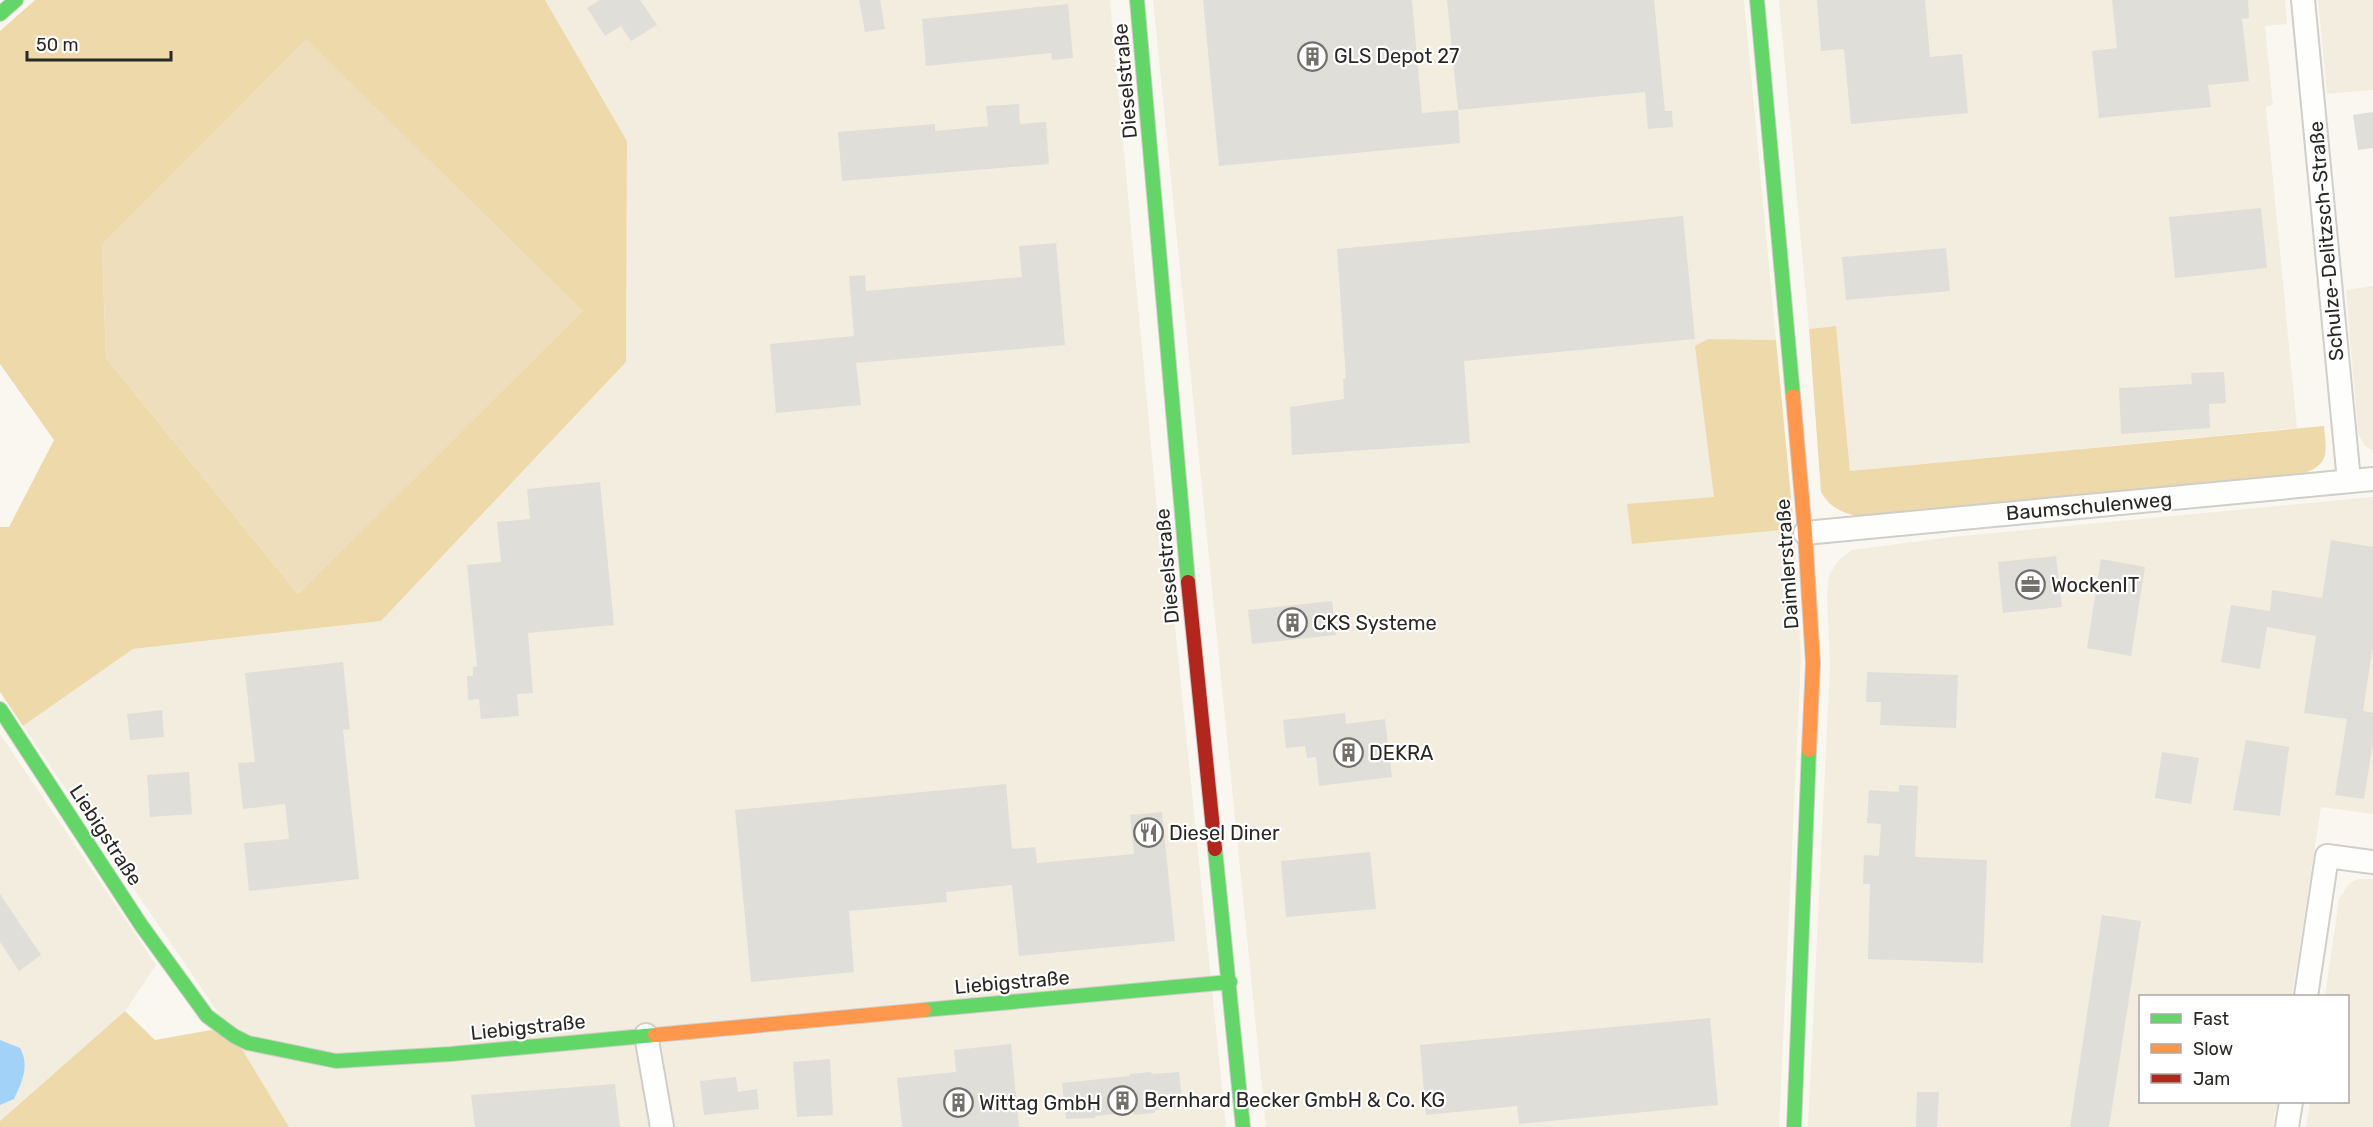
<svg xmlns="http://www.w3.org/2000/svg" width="2373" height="1127" font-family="Rubik,sans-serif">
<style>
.built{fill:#f3eddf}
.green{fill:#eedebb}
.forest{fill:#eed9aa;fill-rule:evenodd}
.water{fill:#a2d2f8}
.building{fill:#e0ded9}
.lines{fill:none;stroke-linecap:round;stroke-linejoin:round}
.street-casing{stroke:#d0cec8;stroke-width:26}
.fast-casing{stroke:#d0cec8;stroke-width:16}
.slow-casing{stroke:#d0cec8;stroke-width:16}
.jam-casing{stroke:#d0cec8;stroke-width:16}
.street{stroke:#fefefd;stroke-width:22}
.fast{stroke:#63d668;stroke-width:14}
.slow{stroke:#ff974d;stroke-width:14}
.jam{stroke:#b3261e;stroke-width:14}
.labels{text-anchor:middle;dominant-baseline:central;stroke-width:4.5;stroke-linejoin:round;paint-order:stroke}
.poi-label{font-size:20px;fill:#2a2824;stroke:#fff;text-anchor:start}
.street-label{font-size:20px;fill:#2a2824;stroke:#fff}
</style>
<rect width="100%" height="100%" fill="#faf7f0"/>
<g class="built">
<path d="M545,0H1110L1164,587H1171L1226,1127H289L234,1036L23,726L133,649L381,621L626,362L627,141Z"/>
<path d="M1153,0H1744L1776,340L1708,339L1696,346L1714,497L1628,505L1633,544L1794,529L1801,659L1779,1127H1266Z"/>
<path d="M1779,0H2285L2287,24L2265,26L2273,105L2266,107L2297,428L1850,471L1836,326L1809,329Z"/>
<path d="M2318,0H2373V90L2327,94Z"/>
<path d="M2373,286V451L2365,446L2358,433L2346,290Z"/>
<path d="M2373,497V814L2321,807L2292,996H2140V1102H2277L2273,1127H1808L1830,666L1827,593L1829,575L1839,560L1852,550L1951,537Z"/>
<path d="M0,734L156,965L125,1011L0,1121Z"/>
<path d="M2358,879H2373V1127H2306L2310,1102H2348V996H2325L2339,899L2349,884Z"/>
</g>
<path class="green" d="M306,38L584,311L298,594L106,358L102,245Z"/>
<g class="forest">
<path d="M35,0H545L627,141L626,362L381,621L133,649L23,726L0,692V527H9L54,440L0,364V31ZM306,39L583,311L298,594L106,358L102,245Z"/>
<path d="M1836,326L1850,471L2324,426C2326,450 2331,464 2304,473L1857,516C1840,512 1830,507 1821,492L1809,329Z"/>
<path d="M1708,339L1776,340L1794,529L1632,544L1627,504L1714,497L1695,346Z"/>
<path d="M125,1011L155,1040L211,1030L234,1036L289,1127H0V1121Z"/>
</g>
<path class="water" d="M0,1040L20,1048C30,1066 22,1082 14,1099L0,1105Z"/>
<g class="building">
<path d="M600,0H640L657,25L631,41L621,26L605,36L587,8Z"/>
<path d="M859,0H880L885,29L865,32Z"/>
<path d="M1203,0H1412L1422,113L1458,110L1460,143L1219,166Z"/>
<path d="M1447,0H1654L1665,111H1672L1673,127L1648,129L1645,92L1458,110Z"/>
<path d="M1817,0H1925L1930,57L1962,54L1968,113L1851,124L1844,49L1821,51Z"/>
<path d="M2112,0H2248L2249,18L2242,19L2249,81L2208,85L2211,107L2099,118L2092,51L2117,48Z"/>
<path d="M1068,4L1073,58L1052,60L1051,53L926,66L922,19Z"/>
<path d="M1019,104L1020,124L1046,122L1049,164L842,181L838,132L935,124V131L988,126L986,106Z"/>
<path d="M2373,112V148L2358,150L2353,115Z"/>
<path d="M2261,208L2267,268L2175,278L2169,217Z"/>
<path d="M1683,216L1695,339L1464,361L1470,443L1292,455L1290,407L1344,399L1343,379L1346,378L1337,249Z"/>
<path d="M1056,243L1065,345L856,363L861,405L776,413L770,344L854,336L849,276L865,275L866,291L1022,277L1019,246Z"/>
<path d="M1946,248L1950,291L1846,300L1842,257Z"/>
<path d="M2224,372L2226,403L2209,404L2210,428L2121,434L2119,388L2192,384L2191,373Z"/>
<path d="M600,482L614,625L528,633L533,693L517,694L519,716L481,719L479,699L468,700L467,676H473V667L477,666L467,565L501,562L497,522L530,519L527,489Z"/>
<path d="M2331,540L2373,547V645L2363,711L2373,713V742L2364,799L2335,795L2347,719L2304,713L2316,636L2267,627L2260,669L2221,662L2231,605L2270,611L2272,590L2322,598Z"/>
<path d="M2056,556L2062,607L2003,613L1998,562Z"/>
<path d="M2101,559L2145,567L2131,656L2087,648Z"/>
<path d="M1332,601L1336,635L1252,644L1248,610Z"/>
<path d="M343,662L350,729L343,730L359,879L249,891L244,843L289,839L285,804L243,809L238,763L255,762L245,673Z"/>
<path d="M1867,672L1958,675L1956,728L1880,725L1881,702H1866Z"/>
<path d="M162,710L164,737L130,740L127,714Z"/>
<path d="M1345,713L1346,724L1385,719L1392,777L1319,786L1316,757L1307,758L1305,746L1286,748L1283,720Z"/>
<path d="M2246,740L2289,747L2280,816L2233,810Z"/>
<path d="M2162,752L2199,758L2191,804L2155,798Z"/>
<path d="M189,772L192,814L150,817L147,775Z"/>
<path d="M1006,784L1012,849L1035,847L1037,863L1134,854L1130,815L1162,812L1175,941L1019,956L1012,885L946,892L947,902L849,911L854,972L751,982L735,810Z"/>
<path d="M1899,785L1918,786L1915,857L1987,860L1983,963L1868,959L1870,884H1863L1864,855L1879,856L1881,824L1867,823L1869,790L1899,792Z"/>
<path d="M1370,852L1376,909L1286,917L1281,861Z"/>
<path d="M0,894L41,955L19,971L0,942Z"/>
<path d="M2102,915L2141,921L2109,1127H2070Z"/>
<path d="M1710,1018L1718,1105L1519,1124L1517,1106L1426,1115L1420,1045Z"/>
<path d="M1011,1044L1019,1127H902L897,1078L956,1072L954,1050Z"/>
<path d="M830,1059L833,1115L797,1117L793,1062Z"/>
<path d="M1151,1072L1152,1074L1179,1072L1183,1107L1155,1110V1113L1134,1115L1133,1112L1095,1116V1118L1066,1119L1062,1083L1130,1076V1074Z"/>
<path d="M736,1077L738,1092L757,1089L759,1109L704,1115L700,1081Z"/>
<path d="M615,1084L620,1127H475L471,1095Z"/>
<path d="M1917,1092H1939L1937,1127H1916Z"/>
</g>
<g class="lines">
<defs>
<g id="street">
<path d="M2303,0L2349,481"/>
<path d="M1805,533L2373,479"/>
<path d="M2306,996L2327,856L2373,862"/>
<path d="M646,1035L662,1127"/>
<path d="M2287,1127L2291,1102"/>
</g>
<g id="fast">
<path d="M1137,0L1188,582"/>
<path d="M1757,0L1793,396"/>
<path d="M0,14L16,0"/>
<path d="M0,709L141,925L207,1016L234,1036L248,1043L336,1061L451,1054L655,1035"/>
<path d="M1215,849L1243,1127"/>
<path d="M924,1010L1230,982"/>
<path d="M1794,1127L1809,750"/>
</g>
<g id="slow">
<path d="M1793,396L1805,533L1813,663L1809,750"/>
<path d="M655,1035L924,1010"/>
</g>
<path id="jam" d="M1188,582L1215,849"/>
</defs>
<use href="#street" class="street-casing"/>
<use href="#fast" class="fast-casing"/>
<use href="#slow" class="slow-casing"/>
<use href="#jam" class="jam-casing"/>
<use href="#street" class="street"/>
<use href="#fast" class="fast"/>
<use href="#slow" class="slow"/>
<use href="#jam" class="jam"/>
</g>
<defs>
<symbol id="building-ring" viewBox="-11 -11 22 22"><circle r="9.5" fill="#fff" stroke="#73706b" stroke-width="1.5"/><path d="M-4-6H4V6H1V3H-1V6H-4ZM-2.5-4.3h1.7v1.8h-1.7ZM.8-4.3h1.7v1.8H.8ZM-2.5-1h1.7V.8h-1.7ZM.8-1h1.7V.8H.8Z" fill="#73706b"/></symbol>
<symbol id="office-ring" viewBox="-11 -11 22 22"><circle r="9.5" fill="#fff" stroke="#73706b" stroke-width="1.5"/><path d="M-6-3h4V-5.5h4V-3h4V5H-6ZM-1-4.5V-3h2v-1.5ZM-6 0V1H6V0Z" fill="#73706b"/></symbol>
<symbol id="restaurant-ring" viewBox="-11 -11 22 22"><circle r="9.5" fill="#fff" stroke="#73706b" stroke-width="1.5"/><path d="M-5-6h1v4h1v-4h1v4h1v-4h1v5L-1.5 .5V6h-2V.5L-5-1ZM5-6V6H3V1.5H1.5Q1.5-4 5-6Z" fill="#73706b"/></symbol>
</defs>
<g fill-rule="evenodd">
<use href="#building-ring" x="1296" y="40" width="33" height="33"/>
<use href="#office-ring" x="2014" y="568" width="33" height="33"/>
<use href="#building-ring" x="1276" y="606" width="33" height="33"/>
<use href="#building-ring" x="1332" y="736" width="33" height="33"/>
<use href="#restaurant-ring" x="1132" y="816" width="33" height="33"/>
<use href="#building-ring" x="1106" y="1084" width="33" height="33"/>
<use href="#building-ring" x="942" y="1086" width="33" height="33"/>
</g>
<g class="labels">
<g class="poi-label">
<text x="1334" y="56">GLS Depot 27</text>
<text x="2051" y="585">WockenIT</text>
<text x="1313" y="623">CKS Systeme</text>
<text x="1369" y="753">DEKRA</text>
<text x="1169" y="833">Diesel Diner</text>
<text x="1144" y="1100">Bernhard Becker GmbH &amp; Co. KG</text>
<text x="979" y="1103">Wittag GmbH</text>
</g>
<g class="street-label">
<text transform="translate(1125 81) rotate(-95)">Dieselstraße</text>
<text transform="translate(2326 241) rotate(-95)">Schulze-Delitzsch-Straße</text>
<text transform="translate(2089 506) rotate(-5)">Baumschulenweg</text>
<text transform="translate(1787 564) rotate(-94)">Daimlerstraße</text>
<text transform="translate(1167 566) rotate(-95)">Dieselstraße</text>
<text transform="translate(106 835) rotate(57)">Liebigstraße</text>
<text transform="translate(1012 982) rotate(-5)">Liebigstraße</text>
<text transform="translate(528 1027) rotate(-6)">Liebigstraße</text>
</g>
</g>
<rect x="2139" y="995" width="210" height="108" fill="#ffffff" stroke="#aaa9a7" stroke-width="1.5"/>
<rect x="2151" y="1014" width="30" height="9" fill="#63d668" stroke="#aaa9a7" stroke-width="1.5"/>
<text x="2193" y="1025" font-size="18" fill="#2a2824">Fast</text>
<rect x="2151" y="1044" width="30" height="9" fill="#ff974d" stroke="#aaa9a7" stroke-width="1.5"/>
<text x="2193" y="1055" font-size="18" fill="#2a2824">Slow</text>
<rect x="2151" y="1074" width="30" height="9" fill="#b3261e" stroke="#aaa9a7" stroke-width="1.5"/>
<text x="2193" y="1085" font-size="18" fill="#2a2824">Jam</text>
<path d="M27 51v9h144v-9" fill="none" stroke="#2a2824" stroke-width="3"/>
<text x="36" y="51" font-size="18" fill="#2a2824" stroke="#ffffff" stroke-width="4.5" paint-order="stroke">50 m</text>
</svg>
